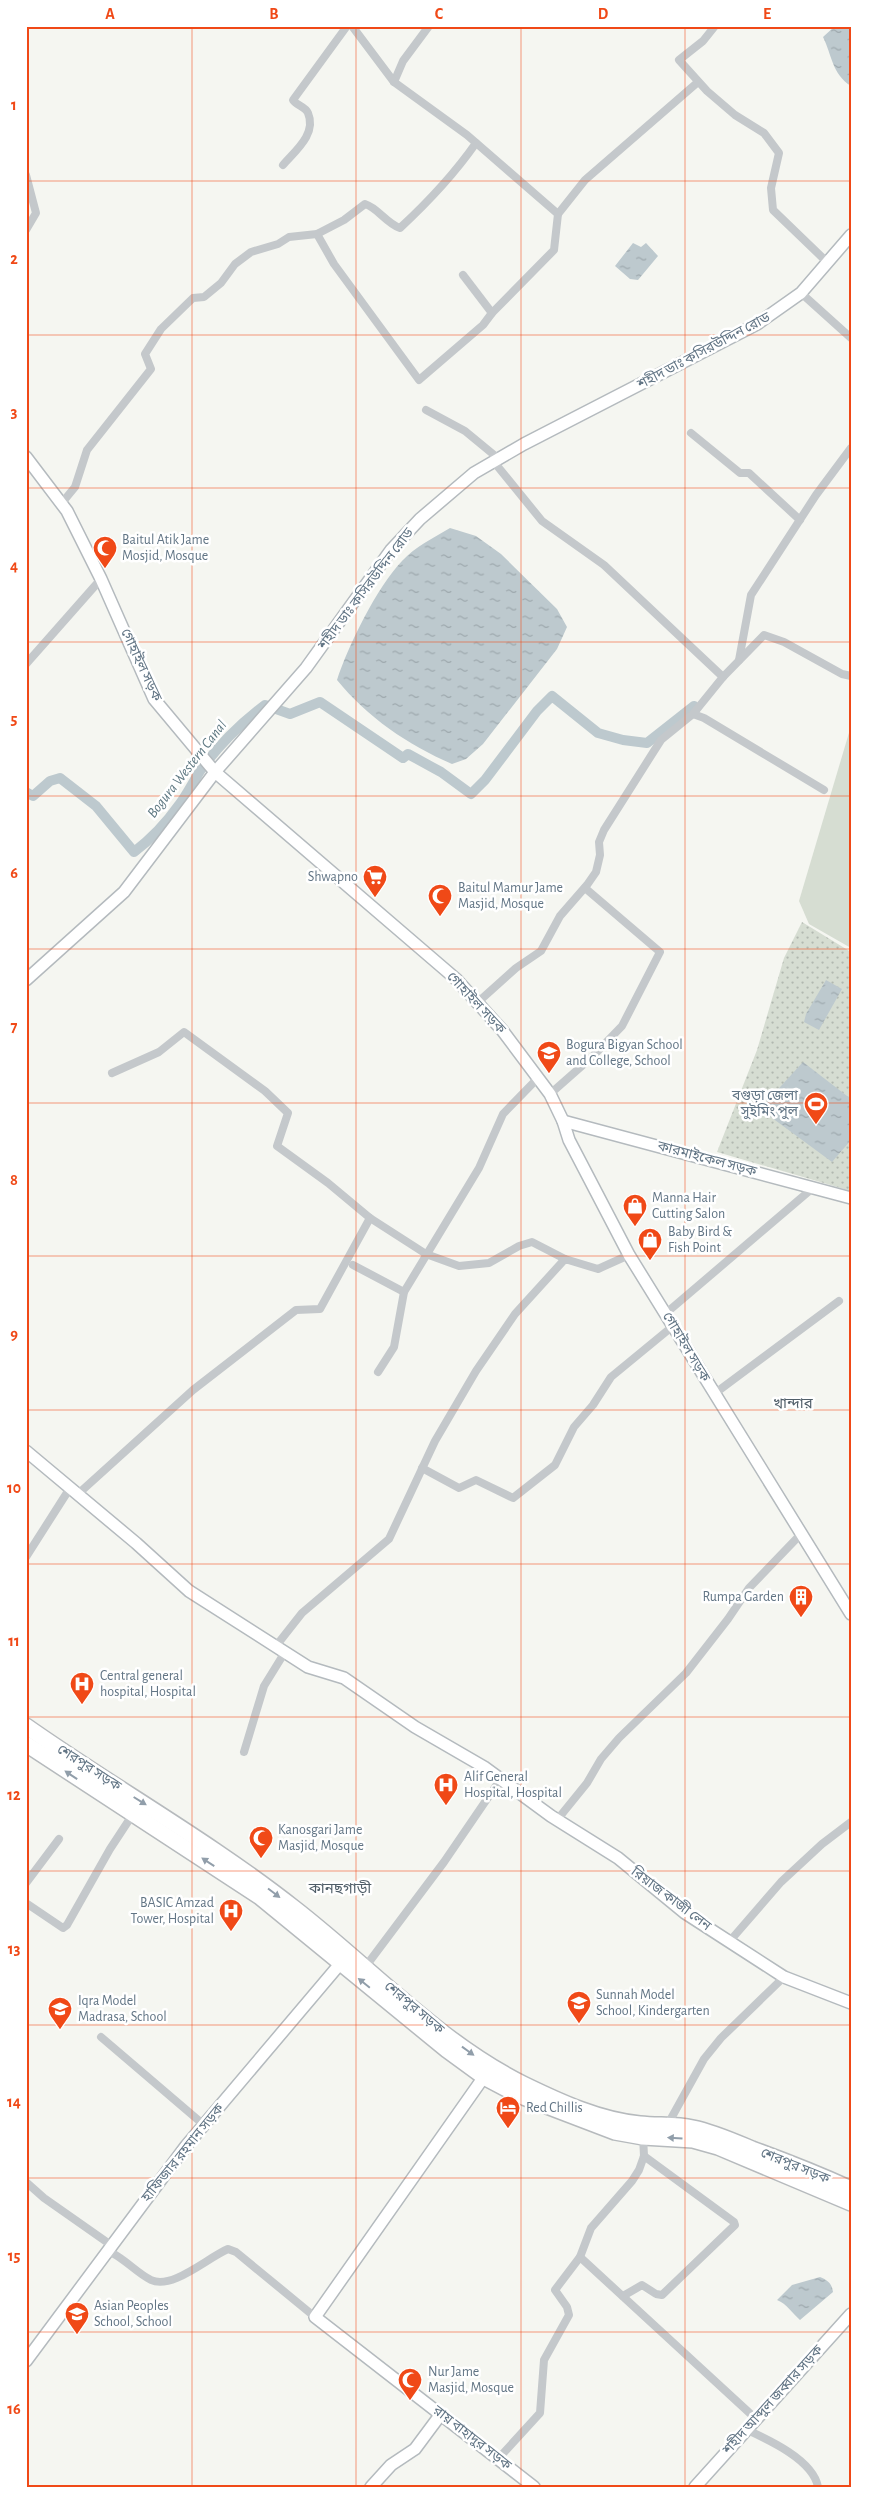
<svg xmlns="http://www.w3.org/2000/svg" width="877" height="2513" font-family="'Alegreya Sans','Noto Sans Bengali',sans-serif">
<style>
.grass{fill:#d6ddd2}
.park{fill:url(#park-dots)}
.water{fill:url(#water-ripples)}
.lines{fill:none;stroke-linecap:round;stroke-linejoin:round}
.canal{stroke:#bdc9ce;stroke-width:10}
.secondary-casing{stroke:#b4babe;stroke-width:14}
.highway-casing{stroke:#b6babd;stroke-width:18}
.street{stroke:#c4c8cb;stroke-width:8}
.secondary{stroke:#fff;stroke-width:11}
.highway{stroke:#fff;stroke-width:15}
.oneway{fill:#919eaa}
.grid{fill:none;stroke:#f04917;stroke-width:1;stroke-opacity:0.55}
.labels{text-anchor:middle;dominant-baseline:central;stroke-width:5;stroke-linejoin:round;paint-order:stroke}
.street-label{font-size:14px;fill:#627585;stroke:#fff}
.poi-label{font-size:14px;fill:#627585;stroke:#fff;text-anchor:start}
.water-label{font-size:15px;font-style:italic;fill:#5e7882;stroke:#fff}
.neighbourhood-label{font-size:15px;fill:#505e69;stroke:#fff}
.neatline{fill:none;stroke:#f04917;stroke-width:2}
.grid-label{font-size:16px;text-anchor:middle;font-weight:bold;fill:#f04917}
</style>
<defs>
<pattern id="park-dots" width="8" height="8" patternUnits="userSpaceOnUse" patternTransform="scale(1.25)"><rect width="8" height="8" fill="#d6ddd2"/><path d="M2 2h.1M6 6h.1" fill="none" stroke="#b1b8b0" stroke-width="1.8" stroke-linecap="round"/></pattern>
<pattern id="water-ripples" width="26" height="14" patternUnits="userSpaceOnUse" patternTransform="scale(1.25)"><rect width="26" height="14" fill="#bdc9ce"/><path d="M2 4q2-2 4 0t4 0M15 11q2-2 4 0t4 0" fill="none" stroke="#9da8ad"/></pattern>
</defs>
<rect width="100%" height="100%" fill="#f5f6f1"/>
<path class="grass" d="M851,726V948L809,924L799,901Z"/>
<path class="park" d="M802,922L851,952V1191L717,1152L757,1050L784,958Z"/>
<g class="water">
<path d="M835,26H851V86C832,74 832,55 823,37Z"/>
<path d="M633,243L641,247L646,243L658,256L638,280L630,279L615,266Z"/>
<path d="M450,528L476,536L501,554L557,609L567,627L557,649L483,744L466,759L452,764C408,745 367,717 337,680C348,646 377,587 402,561C415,547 433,538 450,528Z"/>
<path d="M826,980L842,989L819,1030L804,1022L806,1014Z"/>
<path d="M803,1062L851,1099V1140L832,1162L760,1109Z"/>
<path d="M820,2277C828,2280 832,2284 833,2292L800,2320C792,2313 787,2304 777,2300L792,2285Z"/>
</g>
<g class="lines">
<path class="canal" d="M26,792L33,796L50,781L60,778L96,806L134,852C151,839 167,822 179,805C188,793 194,780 202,768C220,744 241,723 265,705L290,714L320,702L403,758L408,754L441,772L471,794L485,780L537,711L552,696L598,733L623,740L647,743L694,706"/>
<defs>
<g id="secondary">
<path d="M26,457L67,511L101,579L154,699L215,772L456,979L502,1030L550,1094L563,1121L569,1140L629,1255L851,1614"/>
<path d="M26,980L124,892L215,772L306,668L391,550L420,519L474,473L524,444L757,324L801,293L851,235"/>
<path d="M563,1121L851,1198"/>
<path d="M26,1451L136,1543L189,1591L308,1667L344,1678L415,1727L484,1767L551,1816L618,1858L685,1913L784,1977L851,2003"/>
<path d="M488,2071L315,2317L534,2487"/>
<path d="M26,2361L186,2146L345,1958"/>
<path d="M371,2487L391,2465L415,2449L441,2414"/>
<path d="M695,2487L851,2314"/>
</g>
<g id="highway">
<path d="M26,1726C114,1788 209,1841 294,1908C369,1966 437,2041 523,2084C560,2102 599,2120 640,2124C658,2126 675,2124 693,2128C713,2132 733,2141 752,2149C785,2161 818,2174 851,2189"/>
<path d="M26,1744L260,1897L447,2050L484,2077L518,2095L615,2132L643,2137L693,2140L718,2147L851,2203"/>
</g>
</defs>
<use href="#secondary" class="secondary-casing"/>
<use href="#highway" class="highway-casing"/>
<g class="street">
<path d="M715,26L703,41L679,60L707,91L735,115L764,133L779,153L771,188L773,210L827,262"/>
<path d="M394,82L403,61L429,26"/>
<path d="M283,165C295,151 317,134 308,113C305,106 297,106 293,100L347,26"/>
<path d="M26,175L36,213L26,230"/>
<path d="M558,214L585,180L698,82"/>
<path d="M317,234L334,264L419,380L483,325L492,313L554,250L558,214L467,135L394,82L352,26"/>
<path d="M463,275L492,313"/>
<path d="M801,293L851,338"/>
<path d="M426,410L465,431L499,459"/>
<path d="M691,433L740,473H749L800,520"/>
<path d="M494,462L542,521L604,565L723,677"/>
<path d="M61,504L75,487L87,450L151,369L145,354L161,329L193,298L204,297L221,283L235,264L251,252L278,244L289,237L317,234L344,220L365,204C378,208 386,223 400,228C427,203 455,173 476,143"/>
<path d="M739,660L751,595L816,495L851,448"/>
<path d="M26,664L101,579"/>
<path d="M693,714L704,718L824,790"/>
<path d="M477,1003L516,968L541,951L560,916L587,885L596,872L600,855L599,842L604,830L661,740L693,714L723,677L764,635L784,642L842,674L851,676"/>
<path d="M112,1073L159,1052L184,1032L265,1091L288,1113L277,1146L328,1183L370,1218L426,1254L459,1266L489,1263L519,1246L532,1242L565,1259"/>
<path d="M550,1094L592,1057L622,1026L660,952L585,888"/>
<path d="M353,1265L404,1292"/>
<path d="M665,1314L814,1187"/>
<path d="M378,1372L394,1347L404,1292L479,1168L503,1114L538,1078"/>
<path d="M714,1394L839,1301"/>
<path d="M422,1468L459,1488L476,1480L513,1498L555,1465L574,1427L593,1405L611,1377L673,1326"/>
<path d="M78,1494L193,1390L296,1310L320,1309L370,1218"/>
<path d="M26,1557L70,1488"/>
<path d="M276,1646L302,1613L389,1539L435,1441L476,1371L515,1314L565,1259L598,1269L629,1255"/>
<path d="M244,1752L264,1686L285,1652"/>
<path d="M557,1820L587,1783L601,1759L619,1738L686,1673L728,1619L749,1588L800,1535"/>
<path d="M26,1883L59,1839"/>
<path d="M26,1903L63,1928L67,1925L110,1849L133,1814"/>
<path d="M729,1942L781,1882L822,1844L851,1822"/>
<path d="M366,1966L444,1862L500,1780"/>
<path d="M101,2037L204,2125"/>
<path d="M668,2124L704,2059L721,2038L784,1977"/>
<path d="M26,2182L44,2198L111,2245"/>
<path d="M104,2255L112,2253C126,2260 137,2273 151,2280C172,2290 207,2258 228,2249L236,2252L315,2317"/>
<path d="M580,2257L755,2418"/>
<path d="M623,2296L642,2285L656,2294L662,2295L735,2225L734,2222L644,2156"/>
<path d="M745,2429C769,2440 813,2460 818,2487"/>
<path d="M498,2459L540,2413L544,2360L569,2315L567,2307L555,2290L580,2257L591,2228L632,2181L639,2170L644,2156L643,2136"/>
</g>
<use href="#secondary" class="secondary"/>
<use href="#highway" class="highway"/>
</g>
<defs><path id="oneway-solid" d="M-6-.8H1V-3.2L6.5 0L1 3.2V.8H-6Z" transform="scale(1.25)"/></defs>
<g class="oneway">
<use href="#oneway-solid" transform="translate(71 1775) rotate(-146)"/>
<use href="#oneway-solid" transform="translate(140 1801) rotate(32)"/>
<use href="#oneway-solid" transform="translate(208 1862) rotate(-147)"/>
<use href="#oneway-solid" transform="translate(274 1893) rotate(37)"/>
<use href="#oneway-solid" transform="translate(364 1983) rotate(-141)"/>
<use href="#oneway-solid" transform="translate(468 2051) rotate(36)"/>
<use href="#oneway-solid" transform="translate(675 2138) rotate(-177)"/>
</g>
<path class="grid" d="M192,26V2487M356,26V2487M521,26V2487M685,26V2487M26,181H851M26,335H851M26,488H851M26,642H851M26,796H851M26,949H851M26,1103H851M26,1256H851M26,1410H851M26,1564H851M26,1717H851M26,1871H851M26,2025H851M26,2178H851M26,2332H851"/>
<defs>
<symbol id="mosque-pin" viewBox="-11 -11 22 30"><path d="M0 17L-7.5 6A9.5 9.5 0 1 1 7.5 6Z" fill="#f04917" stroke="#fff"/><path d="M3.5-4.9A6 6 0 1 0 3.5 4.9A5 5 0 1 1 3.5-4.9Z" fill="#fff"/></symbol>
<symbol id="supermarket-pin" viewBox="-11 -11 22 30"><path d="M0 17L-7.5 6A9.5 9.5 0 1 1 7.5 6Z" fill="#f04917" stroke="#fff"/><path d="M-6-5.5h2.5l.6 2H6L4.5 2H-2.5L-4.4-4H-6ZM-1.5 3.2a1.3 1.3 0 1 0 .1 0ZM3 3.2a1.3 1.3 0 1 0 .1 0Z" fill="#fff"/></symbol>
<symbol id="school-pin" viewBox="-11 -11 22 30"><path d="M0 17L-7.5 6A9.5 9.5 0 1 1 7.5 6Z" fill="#f04917" stroke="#fff"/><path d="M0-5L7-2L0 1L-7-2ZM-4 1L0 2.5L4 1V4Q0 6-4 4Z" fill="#fff"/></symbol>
<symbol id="stadium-pin" viewBox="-11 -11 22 30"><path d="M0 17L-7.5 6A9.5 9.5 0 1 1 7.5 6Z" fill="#f04917" stroke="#fff"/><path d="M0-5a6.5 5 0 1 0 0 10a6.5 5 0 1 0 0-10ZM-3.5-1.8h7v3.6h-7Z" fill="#fff"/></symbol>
<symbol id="shop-pin" viewBox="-11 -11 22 30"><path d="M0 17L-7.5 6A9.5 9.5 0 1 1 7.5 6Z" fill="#f04917" stroke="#fff"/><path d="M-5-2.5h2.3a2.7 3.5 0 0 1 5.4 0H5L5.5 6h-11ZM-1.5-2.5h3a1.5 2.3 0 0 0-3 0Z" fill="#fff"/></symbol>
<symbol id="building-pin" viewBox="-11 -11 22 30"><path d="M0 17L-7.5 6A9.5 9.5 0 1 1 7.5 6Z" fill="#f04917" stroke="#fff"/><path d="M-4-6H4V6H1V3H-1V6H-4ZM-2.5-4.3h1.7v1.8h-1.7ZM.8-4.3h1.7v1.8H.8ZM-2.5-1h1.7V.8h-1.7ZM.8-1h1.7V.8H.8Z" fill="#fff"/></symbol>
<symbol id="hospital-pin" viewBox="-11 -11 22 30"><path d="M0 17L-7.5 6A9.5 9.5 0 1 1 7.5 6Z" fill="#f04917" stroke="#fff"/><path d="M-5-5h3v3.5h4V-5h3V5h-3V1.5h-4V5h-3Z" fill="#fff"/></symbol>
<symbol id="hotel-pin" viewBox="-11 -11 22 30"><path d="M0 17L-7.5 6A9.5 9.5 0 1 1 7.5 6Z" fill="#f04917" stroke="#fff"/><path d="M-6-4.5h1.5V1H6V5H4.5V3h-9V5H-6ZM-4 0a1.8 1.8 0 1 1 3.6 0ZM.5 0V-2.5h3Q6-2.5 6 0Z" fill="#fff"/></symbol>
</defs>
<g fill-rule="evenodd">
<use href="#mosque-pin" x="91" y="534" width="28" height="38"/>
<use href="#supermarket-pin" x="361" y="863" width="28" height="38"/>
<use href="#mosque-pin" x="426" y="882" width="28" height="38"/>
<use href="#school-pin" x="535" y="1039" width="28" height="38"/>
<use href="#stadium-pin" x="802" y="1090" width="28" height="38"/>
<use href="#shop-pin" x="621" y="1192" width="28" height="38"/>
<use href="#shop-pin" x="636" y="1226" width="28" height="38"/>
<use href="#building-pin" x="787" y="1583" width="28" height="38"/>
<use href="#hospital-pin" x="68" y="1670" width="28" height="38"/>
<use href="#hospital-pin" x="432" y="1771" width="28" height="38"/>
<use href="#mosque-pin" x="247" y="1824" width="28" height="38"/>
<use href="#hospital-pin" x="217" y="1897" width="28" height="38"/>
<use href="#school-pin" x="565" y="1989" width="28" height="38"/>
<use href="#school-pin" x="46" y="1995" width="28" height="38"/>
<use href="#hotel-pin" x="494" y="2094" width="28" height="38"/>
<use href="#school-pin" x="63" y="2300" width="28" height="38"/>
<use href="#mosque-pin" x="396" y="2366" width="28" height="38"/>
</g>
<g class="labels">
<g class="street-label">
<text transform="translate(704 351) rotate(-28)">শহীদ ডাঃ কসিরউদ্দিন রোড</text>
<text transform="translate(366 589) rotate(-53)">শহীদ ডাঃ কসিরউদ্দিন রোড</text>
<text transform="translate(141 665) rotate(65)">গোহাইল সড়ক</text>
<text transform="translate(476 1003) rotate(47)">গোহাইল সড়ক</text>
<text transform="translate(707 1159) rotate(15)">কারমাইকেল সড়ক</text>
<text transform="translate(686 1347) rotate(59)">গোহাইল সড়ক</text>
<text transform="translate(89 1768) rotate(33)">শেরপুর সড়ক</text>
<text transform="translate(671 1899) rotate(37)">রিয়াজ কাজী লেন</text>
<text transform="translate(414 2008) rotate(40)">শেরপুর সড়ক</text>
<text transform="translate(183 2153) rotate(-51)">হাফিজার রহমান সড়ক</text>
<text transform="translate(795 2166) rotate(22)">শেরপুর সড়ক</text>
<text transform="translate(773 2400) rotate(-48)">শহীদ আব্দুল জব্বার সড়ক</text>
<text transform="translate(472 2438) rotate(38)">রায় বাহাদুর সড়ক</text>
</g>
<g class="poi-label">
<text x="122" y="540">Baitul Atik Jame<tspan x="122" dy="16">Mosjid, Mosque</tspan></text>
<text x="358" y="877" text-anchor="end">Shwapno</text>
<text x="458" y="888">Baitul Mamur Jame<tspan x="458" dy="16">Masjid, Mosque</tspan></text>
<text x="566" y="1045">Bogura Bigyan School<tspan x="566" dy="16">and College, School</tspan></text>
<text x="798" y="1096" text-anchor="end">বগুড়া জেলা<tspan x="798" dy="16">সুইমিং পুল</tspan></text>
<text x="652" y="1198">Manna Hair<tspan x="652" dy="16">Cutting Salon</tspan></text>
<text x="668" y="1232">Baby Bird &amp;<tspan x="668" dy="16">Fish Point</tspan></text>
<text x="784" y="1597" text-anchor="end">Rumpa Garden</text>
<text x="100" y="1676">Central general<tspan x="100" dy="16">hospital, Hospital</tspan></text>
<text x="464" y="1777">Alif General<tspan x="464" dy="16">Hospital, Hospital</tspan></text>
<text x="278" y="1830">Kanosgari Jame<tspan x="278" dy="16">Masjid, Mosque</tspan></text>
<text x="214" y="1903" text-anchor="end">BASIC Amzad<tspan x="214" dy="16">Tower, Hospital</tspan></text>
<text x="596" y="1995">Sunnah Model<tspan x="596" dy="16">School, Kindergarten</tspan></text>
<text x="78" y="2001">Iqra Model<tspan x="78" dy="16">Madrasa, School</tspan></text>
<text x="526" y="2108">Red Chillis</text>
<text x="94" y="2306">Asian Peoples<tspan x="94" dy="16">School, School</tspan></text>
<text x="428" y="2372">Nur Jame<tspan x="428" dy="16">Masjid, Mosque</tspan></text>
</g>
<g class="water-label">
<text transform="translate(187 769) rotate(-52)">Bogura Western Canal</text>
</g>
<g class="neighbourhood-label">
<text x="793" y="1403">খান্দার</text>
<text x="340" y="1888">কানছগাড়ী</text>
</g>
</g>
<rect width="877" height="2513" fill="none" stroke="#ffffff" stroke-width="55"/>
<rect x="28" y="28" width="822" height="2458" class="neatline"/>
<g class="grid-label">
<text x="110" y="19">A</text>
<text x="274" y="19">B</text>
<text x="439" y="19">C</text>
<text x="603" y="19">D</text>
<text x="767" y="19">E</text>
<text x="14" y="110">1</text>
<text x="14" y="264">2</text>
<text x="14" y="417">3</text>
<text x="14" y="571">4</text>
<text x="14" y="724">5</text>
<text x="14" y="878">6</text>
<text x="14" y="1032">7</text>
<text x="14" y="1185">8</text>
<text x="14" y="1339">9</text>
<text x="14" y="1493">10</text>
<text x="14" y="1646">11</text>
<text x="14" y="1800">12</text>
<text x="14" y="1954">13</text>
<text x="14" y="2107">14</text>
<text x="14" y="2261">15</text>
<text x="14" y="2414">16</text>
</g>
</svg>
